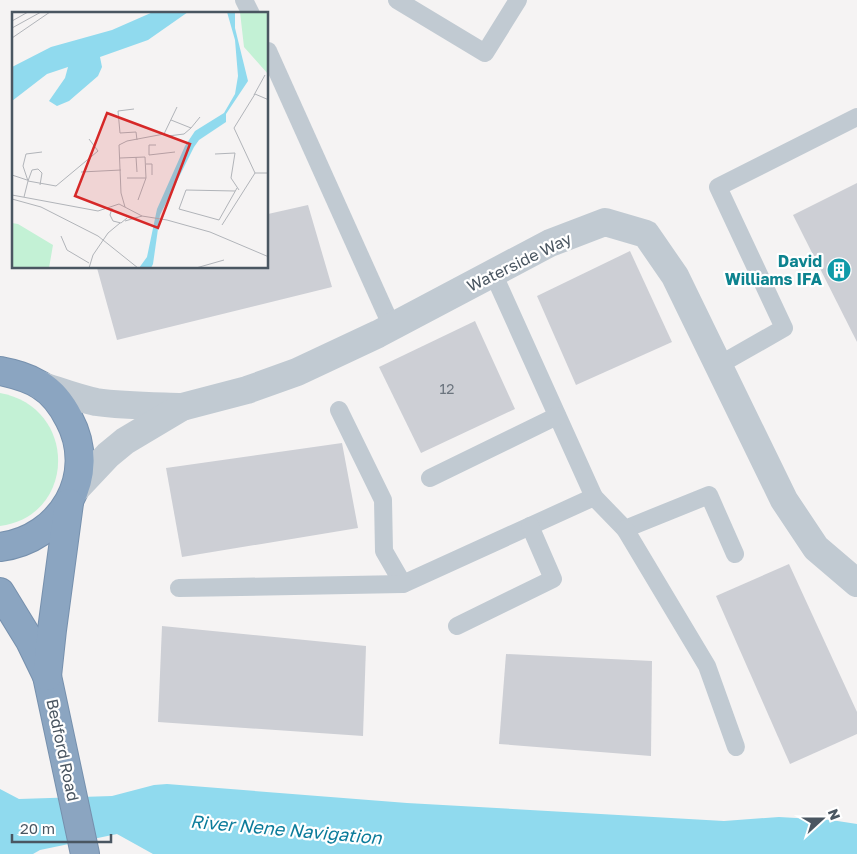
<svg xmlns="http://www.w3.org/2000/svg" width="857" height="854" font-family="'Golos Text',sans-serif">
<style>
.green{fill:#c3f1d5}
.water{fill:#90daee}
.building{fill:#cdcfd5}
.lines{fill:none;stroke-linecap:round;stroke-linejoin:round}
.highway-casing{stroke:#7690ad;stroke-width:30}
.lane{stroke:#c1cad2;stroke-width:18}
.street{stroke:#c1cad2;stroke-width:28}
.highway{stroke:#8ba5c1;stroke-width:28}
.labels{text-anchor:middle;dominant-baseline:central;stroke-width:4.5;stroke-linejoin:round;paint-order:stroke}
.number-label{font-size:14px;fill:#6b747e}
.culture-label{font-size:16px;font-weight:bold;fill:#0d838f;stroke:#fff;text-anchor:end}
.street-label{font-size:16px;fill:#4a5661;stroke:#fff}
.water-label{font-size:18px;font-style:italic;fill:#0c7c9b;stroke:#fff}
.inset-road{fill:none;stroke:#b1b4b9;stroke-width:1}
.view{fill:#d62828;fill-opacity:0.15;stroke:#d62828;stroke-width:2.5}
.inset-edge{fill:none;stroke:#4a5661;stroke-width:2.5}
</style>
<rect width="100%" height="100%" fill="#f5f3f3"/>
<path class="green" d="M0,393C78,407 77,516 0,526Z"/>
<path class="water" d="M167,784L407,803L724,821L779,817L831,820L857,824V854H153L117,834L40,850L33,854H0V789L19,799L112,796L154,785Z"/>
<g class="building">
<path d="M857,183V342L793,215Z"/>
<path d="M308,205L332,287L117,340L97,268H268V214Z"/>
<path d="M630,251L672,342L576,385L537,296Z"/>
<path d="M475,321L515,409L421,453L379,367Z"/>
<path d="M342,443L358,528L182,557L166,468Z"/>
<path d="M789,564L857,712V734L790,764L716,596Z"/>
<path d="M162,626L366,646L363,736L158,722Z"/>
<path d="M506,654L652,661L651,756L499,744Z"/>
</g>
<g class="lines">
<defs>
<g id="highway">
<path d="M0,371C14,374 27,377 40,385C53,393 62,405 69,419C99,475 62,539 0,547"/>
<path d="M0,592L30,641L47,676L85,854"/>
<path d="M47,676L52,630L69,503"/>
</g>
</defs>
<use href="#highway" class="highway-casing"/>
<g class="lane">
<path d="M244,0L251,14"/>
<path d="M397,0L485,53L518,0"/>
<path d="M268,51L392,327"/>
<path d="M719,365L784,328L718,187L857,117"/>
<path d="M339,410L383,500L384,551L403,584L594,497L493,273"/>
<path d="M430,478L557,416"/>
<path d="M594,497L625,529L709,495L735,554"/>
<path d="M625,529L707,666L736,747"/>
<path d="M179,588L403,584"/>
<path d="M457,626L553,579L530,526"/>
</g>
<g class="street">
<path d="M40,385C59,391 77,398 96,402C124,406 154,406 182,407"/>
<path d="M75,490L108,455L125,441L182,407L247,390L297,372L378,334L550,243L605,222L646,234L675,276L784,500L816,548L857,583"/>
</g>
<use href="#highway" class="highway"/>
</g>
<defs>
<symbol id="building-disc" viewBox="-11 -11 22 22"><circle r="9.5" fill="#0f9aa8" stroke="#fff"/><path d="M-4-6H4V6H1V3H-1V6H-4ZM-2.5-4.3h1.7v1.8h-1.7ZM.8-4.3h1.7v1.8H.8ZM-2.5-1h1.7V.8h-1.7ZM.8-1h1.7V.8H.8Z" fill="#fff"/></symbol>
</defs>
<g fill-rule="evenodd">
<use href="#building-disc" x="825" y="256" width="28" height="28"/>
</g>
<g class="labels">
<g class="number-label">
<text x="447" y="388">12</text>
</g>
<g class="culture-label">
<text x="822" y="261">David<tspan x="822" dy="18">Williams IFA</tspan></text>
</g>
<g class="street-label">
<text transform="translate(519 262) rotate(-26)">Waterside Way</text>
<text transform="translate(63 750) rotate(78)">Bedford Road</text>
</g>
<g class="water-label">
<text transform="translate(286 829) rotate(5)">River Nene Navigation</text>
</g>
</g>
<g transform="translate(12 12)">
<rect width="256" height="256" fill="#f5f3f3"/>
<path d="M228,0H256V62L232,35ZM0,211L6,212L41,233L37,256H0Z" fill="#c3f1d5"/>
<path d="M141,0H176L136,28L88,45L90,55L86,64L57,89L45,94L37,89L53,66L56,55L35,62L0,89V55L39,35L100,18ZM215,0H223V16L236,69L214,102V110L187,128L182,135L148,203L141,252L139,256H127L135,245L145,197L173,134L183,119L212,101L223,82L226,64L223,28Z" fill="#90daee"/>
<path class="inset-road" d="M0,9L16,0M0,16L29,0M0,26L38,0M242,83L253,63M122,97L106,99L108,121L124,120L125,128M159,108L179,116L188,105M156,124L172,122L179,116M203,142L223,141L219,166L227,178M137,143L163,140M137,143V133H144M124,145L125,160M108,146L133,145L134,166H115M134,152H140V163M69,160L109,158M243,161L222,116L243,82L257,88M0,163L15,168M16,169L11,154L14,142L30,140M16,169L20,158L26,157L30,161L28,173M223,179L174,178L167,197L207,208L225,176M0,183L86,199L107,192L130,204M12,185L16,169L44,174L86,139L77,127M0,187L29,195L86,224L126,256M126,188L134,166M113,195L109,181L107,133L115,129L152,122L165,95M100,196L98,203L101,209L109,211L115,206M113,209L130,204L155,208L198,220L257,245M210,213L243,161H257M49,224L55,238L77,251M77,256L81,243L96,221L108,211M184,256L212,248"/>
<path class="view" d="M95,101L178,132L146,216L63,184Z"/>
<rect width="256" height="256" class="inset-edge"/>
</g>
<g transform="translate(822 819) rotate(69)" stroke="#ffffff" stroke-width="4" paint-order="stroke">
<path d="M0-4L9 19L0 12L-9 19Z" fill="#4a5661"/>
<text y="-8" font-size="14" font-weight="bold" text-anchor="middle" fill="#4a5661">N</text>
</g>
<path d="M12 834v8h99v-8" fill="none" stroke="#4a5661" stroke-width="2.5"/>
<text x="20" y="834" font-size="15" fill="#4a5661" stroke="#ffffff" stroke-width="4" paint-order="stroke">20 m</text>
</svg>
